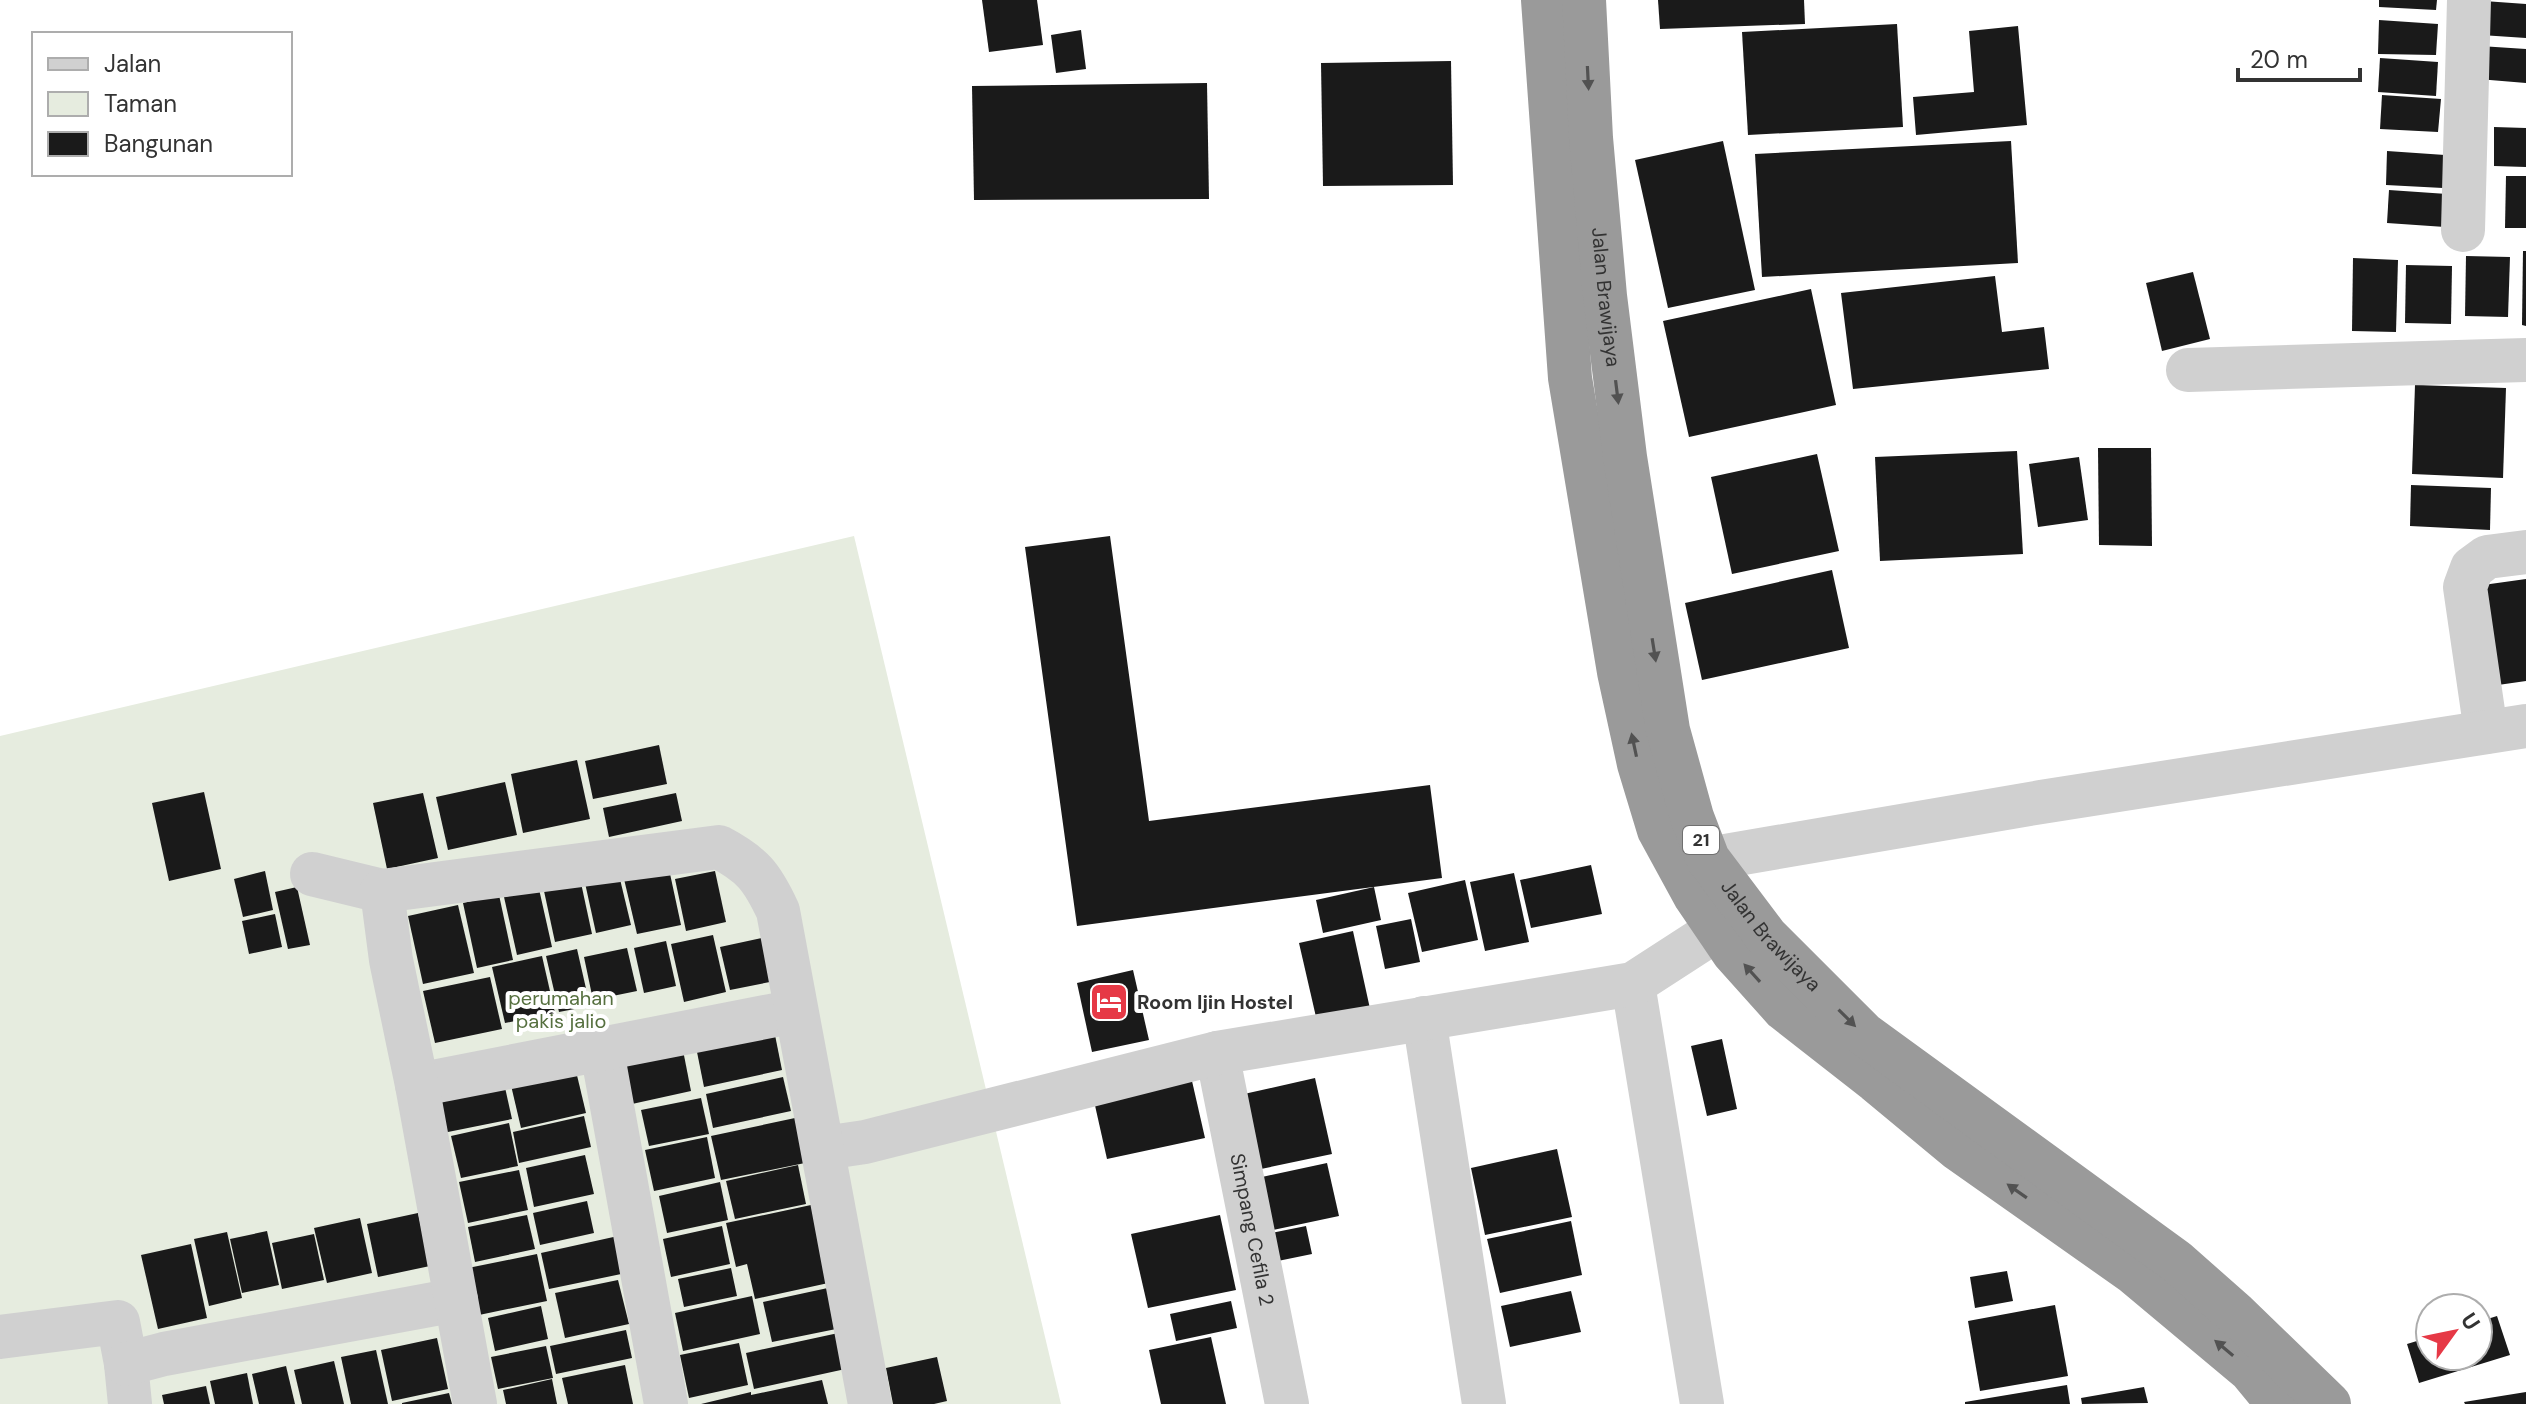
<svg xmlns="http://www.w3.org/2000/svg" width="2526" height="1404" font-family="'DM Sans',sans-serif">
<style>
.green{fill:#e6ecdf}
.building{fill:#1a1a1a}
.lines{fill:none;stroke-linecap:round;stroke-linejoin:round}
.street{stroke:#d0d0d0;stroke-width:44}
.highway{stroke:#9a9a9a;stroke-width:44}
.oneway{fill:#525252}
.labels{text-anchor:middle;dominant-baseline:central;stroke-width:8;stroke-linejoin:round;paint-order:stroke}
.shield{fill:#fff;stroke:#707070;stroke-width:2}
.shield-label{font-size:18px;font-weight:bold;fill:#333}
.street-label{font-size:20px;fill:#333;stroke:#fff}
.park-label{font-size:20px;fill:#56703f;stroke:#fff}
.poi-label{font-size:20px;font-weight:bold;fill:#333;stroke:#fff;text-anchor:start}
</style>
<rect width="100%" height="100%" fill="#fff"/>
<path class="green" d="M854,536L1061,1404H0V736Z"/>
<g class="building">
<path d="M982,0H1037L1043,45L989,52Z"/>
<path d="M1658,0H1804L1805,24L1660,29Z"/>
<path d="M2379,0H2437L2436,10L2379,7Z"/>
<path d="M2484,1L2526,4V38L2481,35Z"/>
<path d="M2379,20L2438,24L2436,55L2378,54Z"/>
<path d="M1897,24L1903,127L1748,135L1742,32Z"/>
<path d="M2018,26L2027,125L1916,135L1913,97L1974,92L1969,31Z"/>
<path d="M1081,30L1086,69L1056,73L1051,35Z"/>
<path d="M2480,46L2526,49V83L2478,79Z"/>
<path d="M2380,58L2438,62L2436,96L2378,92Z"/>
<path d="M1451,61L1453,185L1323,186L1321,63Z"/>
<path d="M1207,83L1209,199L974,200L972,86Z"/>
<path d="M2382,95L2441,99L2438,132L2380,129Z"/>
<path d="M2494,127L2526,128V167L2494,166Z"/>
<path d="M1723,141L1755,290L1668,308L1635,160Z"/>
<path d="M2011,141L2018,263L1762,277L1755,154Z"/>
<path d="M2387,151L2445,155L2443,188L2386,185Z"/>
<path d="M2506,176H2526V228H2505Z"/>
<path d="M2389,190L2447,194L2445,227L2387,223Z"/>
<path d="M2523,251H2526V326L2522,325Z"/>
<path d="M2466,256L2510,257L2508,317L2465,316Z"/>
<path d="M2353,258L2398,260L2396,332L2352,331Z"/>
<path d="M2406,265L2452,266L2451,324L2405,323Z"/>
<path d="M2193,272L2210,339L2162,351L2146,283Z"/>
<path d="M1995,276L2002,332L2044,327L2049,369L1853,389L1841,293Z"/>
<path d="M1811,289L1836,405L1689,437L1663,321Z"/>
<path d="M2415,385L2506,388L2503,478L2412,474Z"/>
<path d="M2098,448H2151L2152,546L2099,545Z"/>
<path d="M2017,451L2023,554L1880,561L1875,457Z"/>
<path d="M1817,454L1839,551L1732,574L1711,477Z"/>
<path d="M2079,457L2088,520L2038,527L2029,464Z"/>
<path d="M2411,485L2491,488L2490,530L2410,526Z"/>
<path d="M1110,536L1149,821L1430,785L1442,878L1077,926L1025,547Z"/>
<path d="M1832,570L1849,648L1702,680L1685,603Z"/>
<path d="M2526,579V681L2498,685L2483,585Z"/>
<path d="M659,745L667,784L593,799L585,761Z"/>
<path d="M577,760L590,819L523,833L511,774Z"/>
<path d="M505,782L517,835L448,850L436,797Z"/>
<path d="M204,792L221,869L169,881L152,803Z"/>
<path d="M423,793L438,858L387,869L373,803Z"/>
<path d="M676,793L682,821L609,837L603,808Z"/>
<path d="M1591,865L1602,914L1531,928L1520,880Z"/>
<path d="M669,869L681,925L637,934L624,879Z"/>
<path d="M265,871L273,910L243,917L234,879Z"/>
<path d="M715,871L726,922L686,931L675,879Z"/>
<path d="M1514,873L1529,942L1485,951L1470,882Z"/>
<path d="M619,875L631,925L596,933L585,883Z"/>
<path d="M1465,880L1478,940L1422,952L1408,893Z"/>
<path d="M581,883L592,934L555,942L544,891Z"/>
<path d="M297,887L310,945L288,949L275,892Z"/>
<path d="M1374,887L1381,920L1323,933L1316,900Z"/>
<path d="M539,889L552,947L517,955L504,897Z"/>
<path d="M499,895L513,960L477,968L463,903Z"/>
<path d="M458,905L474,973L423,984L408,916Z"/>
<path d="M275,914L282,947L249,954L242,921Z"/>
<path d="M1411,919L1420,962L1385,969L1376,926Z"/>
<path d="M1353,931L1372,1018L1319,1030L1299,943Z"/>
<path d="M713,935L726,992L684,1002L671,944Z"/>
<path d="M766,937L775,981L730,990L720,947Z"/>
<path d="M666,941L676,986L644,993L634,948Z"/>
<path d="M627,948L637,991L593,1000L584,957Z"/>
<path d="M577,949L590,1006L559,1012L546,956Z"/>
<path d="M542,956L555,1013L505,1023L492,967Z"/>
<path d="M1133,970L1149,1040L1092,1052L1077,983Z"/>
<path d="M490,977L502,1029L435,1043L423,991Z"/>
<path d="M775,1035L782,1070L704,1087L697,1052Z"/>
<path d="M1722,1039L1737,1109L1707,1116L1691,1046Z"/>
<path d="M681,1040L691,1091L632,1104L621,1053Z"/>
<path d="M575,1067L586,1113L521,1128L510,1081Z"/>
<path d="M783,1077L791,1111L713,1128L706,1094Z"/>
<path d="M1315,1078L1332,1154L1261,1169L1244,1094Z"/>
<path d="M1192,1081L1205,1138L1107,1159L1094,1101Z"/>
<path d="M504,1083L512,1119L443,1133L435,1097Z"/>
<path d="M701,1098L709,1134L649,1146L641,1110Z"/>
<path d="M584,1116L591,1147L519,1163L513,1132Z"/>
<path d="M795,1118L805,1163L721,1180L711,1136Z"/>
<path d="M509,1123L518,1166L461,1178L451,1136Z"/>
<path d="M707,1137L715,1178L654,1191L645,1150Z"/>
<path d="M1557,1149L1572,1217L1485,1235L1471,1168Z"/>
<path d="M585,1155L594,1194L534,1207L526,1168Z"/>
<path d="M1327,1163L1339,1216L1273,1230L1262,1177Z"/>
<path d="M798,1165L806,1204L735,1219L726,1181Z"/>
<path d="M519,1170L528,1210L468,1223L459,1182Z"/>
<path d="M720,1182L728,1220L667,1233L659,1196Z"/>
<path d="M587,1201L594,1233L540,1245L533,1213Z"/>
<path d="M811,1205L833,1282L755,1299L747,1264L736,1267L726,1223Z"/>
<path d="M418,1213L430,1266L378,1277L367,1224Z"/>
<path d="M527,1215L535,1249L475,1262L468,1227Z"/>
<path d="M1220,1215L1236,1290L1148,1308L1131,1234Z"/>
<path d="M360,1218L372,1273L327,1283L314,1228Z"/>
<path d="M1571,1221L1582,1275L1500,1293L1487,1239Z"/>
<path d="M722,1226L730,1264L671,1277L663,1239Z"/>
<path d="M1306,1226L1312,1254L1273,1262L1266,1234Z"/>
<path d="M267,1231L279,1285L242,1293L230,1239Z"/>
<path d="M227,1232L242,1298L209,1306L194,1239Z"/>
<path d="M314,1234L324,1280L282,1289L272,1243Z"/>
<path d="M618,1236L626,1273L549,1289L541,1253Z"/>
<path d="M191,1244L207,1318L158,1329L141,1255Z"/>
<path d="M537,1254L547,1301L479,1315L468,1268Z"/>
<path d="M731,1268L737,1296L684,1307L678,1279Z"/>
<path d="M2007,1271L2013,1301L1975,1308L1970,1277Z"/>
<path d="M618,1280L629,1324L565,1338L555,1293Z"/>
<path d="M837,1286L846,1327L772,1342L763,1302Z"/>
<path d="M1571,1291L1581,1332L1510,1347L1501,1306Z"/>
<path d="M752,1296L760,1334L683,1351L675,1313Z"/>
<path d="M1231,1301L1237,1328L1176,1341L1170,1314Z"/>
<path d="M2055,1305L2068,1376L1980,1391L1968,1321Z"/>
<path d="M541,1306L548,1339L495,1351L488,1318Z"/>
<path d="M2497,1316L2510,1355L2419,1383L2407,1344L2430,1337V1356H2478V1322Z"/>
<path d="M626,1330L632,1358L556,1374L550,1346Z"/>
<path d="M843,1332L850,1368L754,1389L746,1353Z"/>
<path d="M1211,1337L1226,1404H1161L1149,1350Z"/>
<path d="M437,1338L448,1389L392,1401L381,1350Z"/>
<path d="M739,1343L748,1385L689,1398L680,1355Z"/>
<path d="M546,1346L553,1378L498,1389L491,1357Z"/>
<path d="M376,1350L388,1404H351L341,1357Z"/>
<path d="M937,1357L947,1401L934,1404H893L886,1368Z"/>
<path d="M334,1361L344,1404H302L294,1370Z"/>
<path d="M625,1365L633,1404H568L562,1378Z"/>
<path d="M286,1366L295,1404H259L252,1374Z"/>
<path d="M247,1373L253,1404H215L210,1381Z"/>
<path d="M552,1379L557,1404H506L503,1390Z"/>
<path d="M822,1380L828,1404H701L751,1392V1395Z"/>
<path d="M2067,1385L2070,1404H1965V1402Z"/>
<path d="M206,1386L210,1404H164L162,1395Z"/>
<path d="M2144,1387L2148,1403L2082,1404L2081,1398Z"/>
<path d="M2526,1392V1404H2465L2464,1402Z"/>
<path d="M449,1393L452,1404H402V1403Z"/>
</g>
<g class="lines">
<g class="street">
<path d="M2463,230L2469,0"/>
<path d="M2188,370L2526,360"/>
<path d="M2486,732L2465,587L2472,568L2487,557L2526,552"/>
<path d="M1708,859L2041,802L2526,726"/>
<path d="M312,874L382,891"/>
<path d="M1633,984L1702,1404"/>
<path d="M1424,1018L1484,1404"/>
<path d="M602,1051L666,1404"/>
<path id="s1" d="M1217,1053L1287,1404"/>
<path d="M417,1085L796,1011"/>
<path d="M824,1148L865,1142L1217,1053L1633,984L1718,929"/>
<path d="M0,1337L118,1322L126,1364L130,1404"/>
<path d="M126,1364L164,1354L456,1300"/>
<path d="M475,1404L417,1085L391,960L382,891L719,847C753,865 762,877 778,911L870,1404"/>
</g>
<g class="highway">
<path d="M1543,0L1570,378L1619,672L1639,764L1659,830L1695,896L1733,952L1784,1009L1876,1081L1958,1149L2134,1273L2250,1370L2278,1404"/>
<path id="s2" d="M1584,0L1591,138L1605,296L1625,457L1668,730L1692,817L1708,859L1766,936L1864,1034L2176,1261L2236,1314L2329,1404"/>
</g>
</g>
<defs><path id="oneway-solid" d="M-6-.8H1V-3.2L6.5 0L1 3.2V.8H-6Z" transform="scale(2)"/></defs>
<g class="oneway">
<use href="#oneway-solid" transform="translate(1588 78) rotate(87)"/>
<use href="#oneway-solid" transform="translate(1617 392) rotate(83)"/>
<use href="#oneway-solid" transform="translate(1654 650) rotate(81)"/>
<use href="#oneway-solid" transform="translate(1634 745) rotate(-102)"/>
<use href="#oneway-solid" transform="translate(1752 973) rotate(-132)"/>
<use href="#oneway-solid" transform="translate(1847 1018) rotate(45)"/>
<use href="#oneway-solid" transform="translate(2017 1191) rotate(-145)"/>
<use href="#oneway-solid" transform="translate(2224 1348) rotate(-140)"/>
</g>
<defs>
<symbol id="hotel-square" viewBox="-11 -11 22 22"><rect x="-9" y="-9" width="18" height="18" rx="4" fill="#e63946" stroke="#fff"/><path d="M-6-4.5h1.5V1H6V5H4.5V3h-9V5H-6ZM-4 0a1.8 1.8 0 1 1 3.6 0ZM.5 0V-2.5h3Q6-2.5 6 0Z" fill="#fff"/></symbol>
</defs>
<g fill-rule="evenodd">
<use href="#hotel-square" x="1087" y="980" width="44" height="44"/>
</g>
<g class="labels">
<rect class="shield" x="1683" y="826" width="36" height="28" rx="6"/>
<g class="shield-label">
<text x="1701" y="840">21</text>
</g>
<g class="street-label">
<text stroke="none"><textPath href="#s2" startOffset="298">Jalan Brawijaya</textPath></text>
<text stroke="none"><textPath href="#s2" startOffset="970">Jalan Brawijaya</textPath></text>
<text stroke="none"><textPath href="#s1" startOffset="180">Simpang Cefila 2</textPath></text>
</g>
<g class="park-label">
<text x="561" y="998">perumahan<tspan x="561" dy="23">pakis jalio</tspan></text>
</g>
<g class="poi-label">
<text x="1137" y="1002">Room Ijin Hostel</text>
</g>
</g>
<rect x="32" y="32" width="260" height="144" fill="#ffffff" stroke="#adadad" stroke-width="2"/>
<rect x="48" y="58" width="40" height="12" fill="#d0d0d0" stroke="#adadad" stroke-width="2"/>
<text x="104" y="72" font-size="24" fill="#333333">Jalan</text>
<rect x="48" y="92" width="40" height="24" fill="#e6ecdf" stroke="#adadad" stroke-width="2"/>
<text x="104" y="112" font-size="24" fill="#333333">Taman</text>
<rect x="48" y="132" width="40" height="24" fill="#1a1a1a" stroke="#adadad" stroke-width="2"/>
<text x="104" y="152" font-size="24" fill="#333333">Bangunan</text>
<g transform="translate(2454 1332) rotate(57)"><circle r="38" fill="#ffffff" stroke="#adadad" stroke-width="2"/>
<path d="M0-6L14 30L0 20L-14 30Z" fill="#e63946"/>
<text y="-12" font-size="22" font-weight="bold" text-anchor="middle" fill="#333333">U</text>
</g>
<path d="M2238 68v12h122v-12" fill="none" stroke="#333333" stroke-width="4"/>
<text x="2250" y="68" font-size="24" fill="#333333" stroke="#ffffff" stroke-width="6" paint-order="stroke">20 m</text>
</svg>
